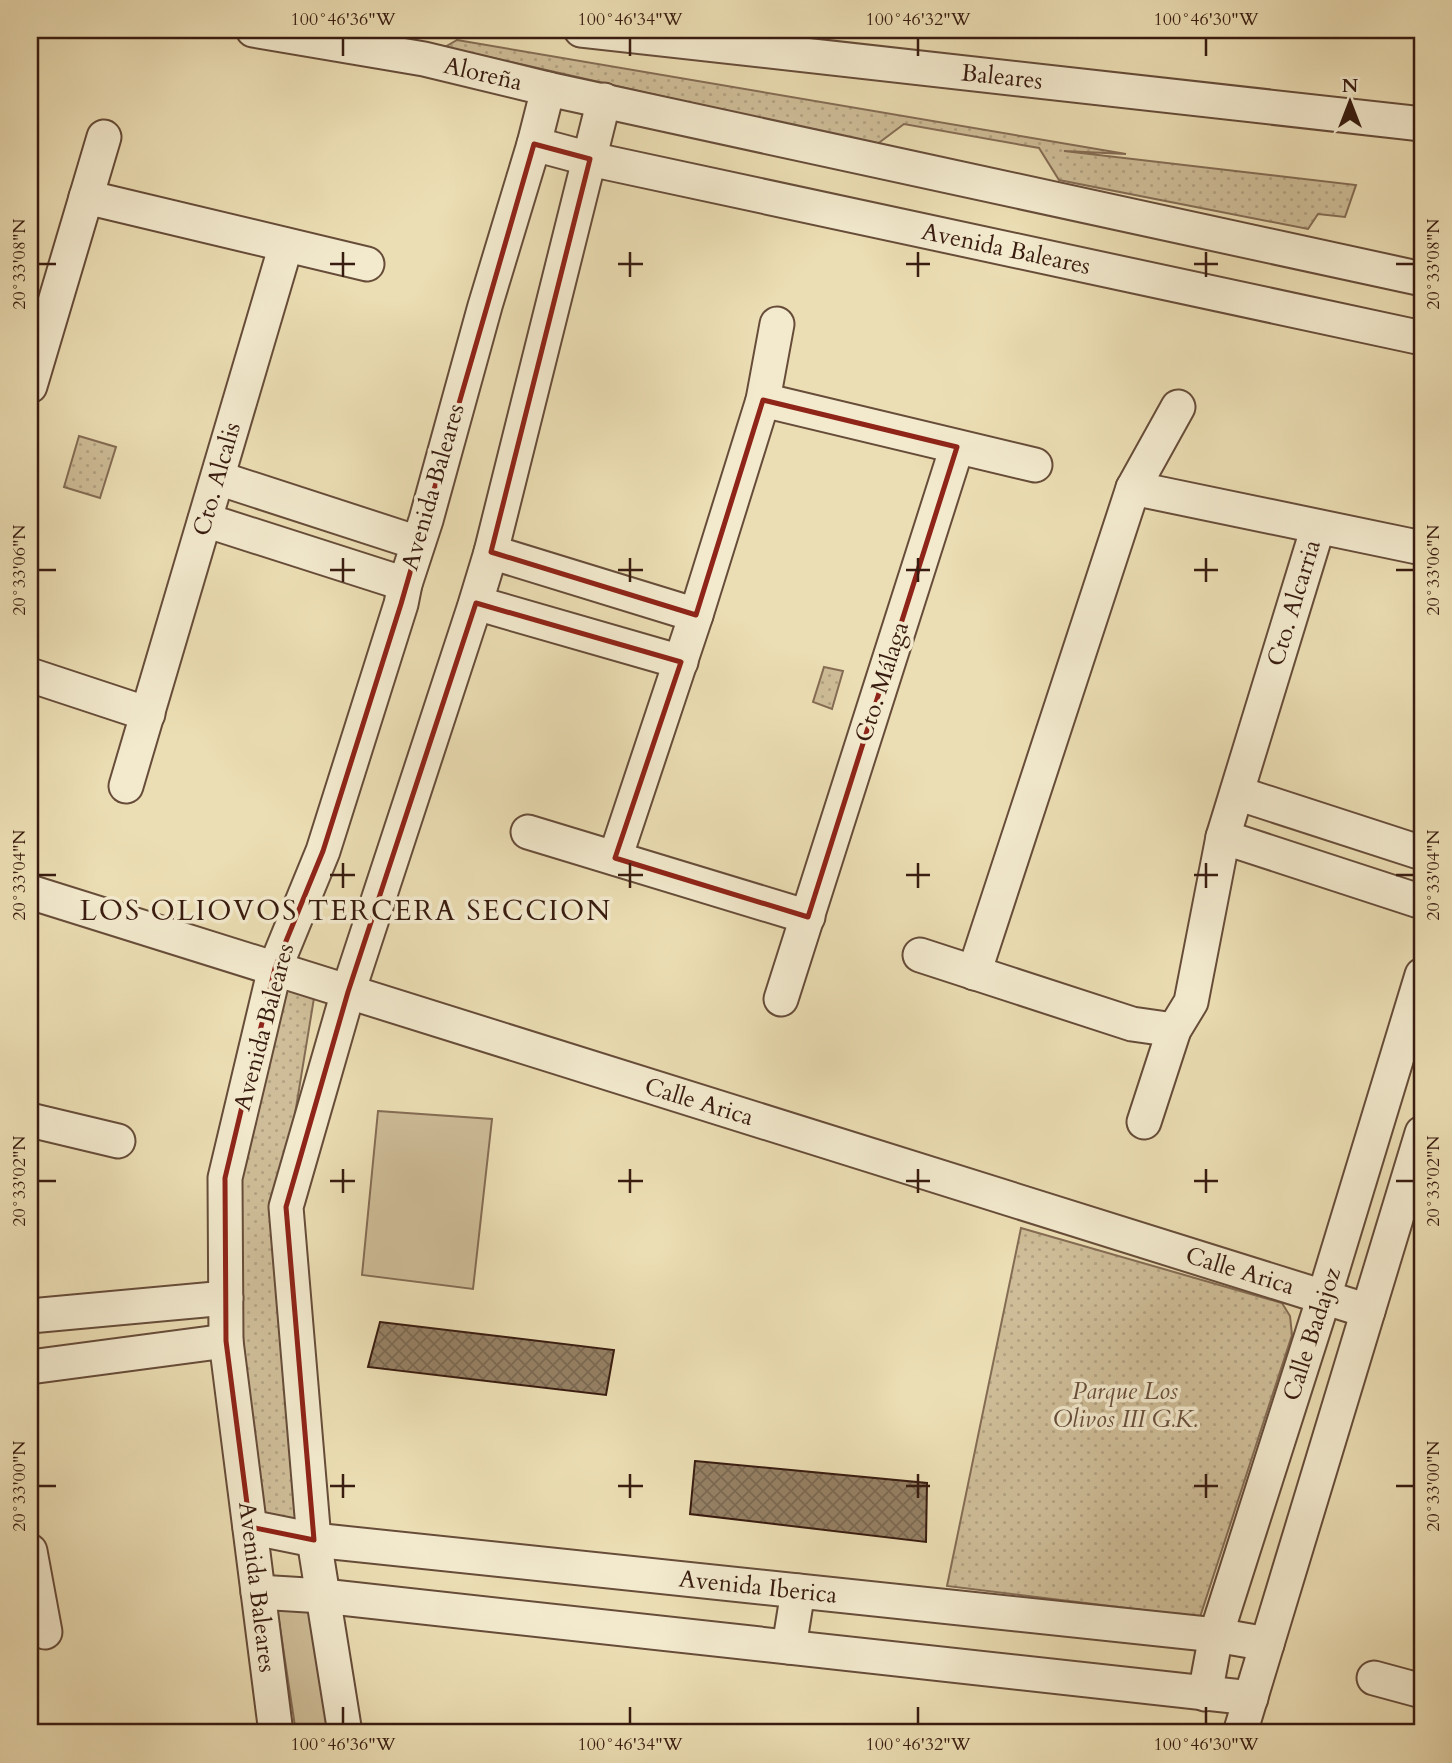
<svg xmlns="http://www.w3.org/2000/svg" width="1452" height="1763" font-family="Cardo,serif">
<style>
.grass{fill:#cebd98;stroke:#846c54;stroke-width:2}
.park{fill:url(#park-dots);stroke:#846c54;stroke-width:2}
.building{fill:url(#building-cross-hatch);stroke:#391c10;stroke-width:2}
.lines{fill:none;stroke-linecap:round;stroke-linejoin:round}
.minor-casing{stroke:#664c39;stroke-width:37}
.minor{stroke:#f3eace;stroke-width:33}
.marked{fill:none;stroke:#8f2418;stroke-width:5;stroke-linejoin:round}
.ticks{fill:none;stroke:#391c10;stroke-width:2.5}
.labels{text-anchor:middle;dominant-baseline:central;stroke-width:7;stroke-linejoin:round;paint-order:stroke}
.street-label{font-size:24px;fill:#391c10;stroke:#f3eace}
.park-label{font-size:24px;font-style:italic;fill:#664c39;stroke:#f3eace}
.quarter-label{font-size:28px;letter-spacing:2px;fill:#391c10;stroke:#f3eace}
.neatline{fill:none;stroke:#391c10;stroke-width:2.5}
.ticks-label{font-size:18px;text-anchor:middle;fill:#391c10}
</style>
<defs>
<pattern id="park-dots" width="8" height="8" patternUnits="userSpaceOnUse" patternTransform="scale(1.75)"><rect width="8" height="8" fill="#cebd98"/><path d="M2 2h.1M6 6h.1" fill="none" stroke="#b2a282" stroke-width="1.8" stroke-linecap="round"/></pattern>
<pattern id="building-cross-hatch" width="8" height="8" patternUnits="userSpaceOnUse" patternTransform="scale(1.75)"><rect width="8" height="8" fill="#968165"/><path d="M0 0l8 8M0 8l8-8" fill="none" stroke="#7b6952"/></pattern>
</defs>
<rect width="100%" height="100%" fill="#ecdeb4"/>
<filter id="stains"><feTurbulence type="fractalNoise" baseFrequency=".00286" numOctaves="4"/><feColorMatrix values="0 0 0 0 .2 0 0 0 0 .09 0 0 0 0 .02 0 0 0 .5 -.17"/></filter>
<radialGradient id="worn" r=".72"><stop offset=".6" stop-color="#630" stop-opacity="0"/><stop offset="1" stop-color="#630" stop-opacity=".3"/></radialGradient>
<g class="grass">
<path d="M378,1111L492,1119L473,1289L362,1275Z"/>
<path d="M311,1600L331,1733H296L276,1601Z"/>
</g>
<g class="park">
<path d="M457,40L1126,154L1064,151L1356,185L1345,217L1318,214L1308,229L1059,180L1039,148L904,124L876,145L454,49L424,59Z"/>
<path d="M79,436L116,447L100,498L64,487Z"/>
<path d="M824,667L843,671L832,709L813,702Z"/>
<path d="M267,973L315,992L280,1205L307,1524L256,1519L239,1385L232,1182Z"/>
<path d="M1021,1228L1282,1303L1290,1316L1292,1335L1200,1617L947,1586Z"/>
</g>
<g class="building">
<path d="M380,1322L614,1350L606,1395L368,1367Z"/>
<path d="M695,1461L927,1483L926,1542L690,1514Z"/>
</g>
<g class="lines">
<defs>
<g id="minor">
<path d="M253,30L424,59L548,89L1422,279"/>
<path d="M581,30L1422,124"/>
<path d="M534,144L590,159L1422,338"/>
<path d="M86,197L367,264"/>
<path d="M30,386L104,137"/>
<path d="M763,400L1035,465"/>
<path d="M218,478L418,543"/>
<path d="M1133,488L1422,548"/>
<path d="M205,520L405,584"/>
<path d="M491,552L696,615"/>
<path d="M476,603L681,662"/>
<path d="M30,675L148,714"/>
<path d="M126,786L286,245"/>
<path d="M1237,793L1422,853"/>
<path d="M528,832L808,917"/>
<path d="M1223,837L1422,902"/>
<path d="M615,858L696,615L763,400L777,324"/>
<path d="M30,892L1368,1311"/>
<path d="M920,955L1132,1024L1174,1030"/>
<path d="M974,973L1133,488L1178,407"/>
<path d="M781,999L957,447"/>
<path d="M30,1120L118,1141"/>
<path d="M1144,1122L1174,1030L1191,1002L1223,837L1318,527"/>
<path d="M30,1316L226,1298"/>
<path d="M30,1367L226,1341"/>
<path d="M250,1527L314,1540L1216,1635L1267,1644"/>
<path d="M30,1551L45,1632"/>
<path d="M258,1592L323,1596L1251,1698"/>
<path d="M789,1647L798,1591"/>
<path d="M1374,1678L1422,1691"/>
<path d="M1205,1694L1216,1635L1324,1297L1422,975"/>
<path d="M276,1733L226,1341L225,1178L275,968L323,851L401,604L405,584L426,520L485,306L534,144L548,89"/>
<path d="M345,1733L314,1540L286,1207L348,992L474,608L491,552L604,100"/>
<path d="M1240,1733L1422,1133"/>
</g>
</defs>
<use href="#minor" class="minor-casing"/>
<use href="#minor" class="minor"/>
</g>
<path class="marked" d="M534,144L590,159L491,552L696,615L763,400L957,447L808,917L615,858L681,662L476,603L348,992L286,1207L314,1540L250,1527L226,1341L225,1178L275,968L323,851L401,604Z"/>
<path class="ticks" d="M343,38V56M630,38V56M918,38V56M1206,38V56M343,252V277M630,252V277M918,252V277M1206,252V277M38,264H56M330,264H355M618,264H643M906,264H930M1194,264H1218M1396,264H1414M343,558V582M630,558V582M918,558V582M1206,558V582M38,570H56M330,570H355M618,570H643M906,570H930M1194,570H1218M1396,570H1414M343,863V888M630,863V888M918,863V888M1206,863V888M38,875H56M330,875H355M618,875H643M906,875H930M1194,875H1218M1396,875H1414M343,1169V1193M630,1169V1193M918,1169V1193M1206,1169V1193M38,1181H56M330,1181H355M618,1181H643M906,1181H930M1194,1181H1218M1396,1181H1414M343,1474V1498M630,1474V1498M918,1474V1498M1206,1474V1498M38,1486H56M330,1486H355M618,1486H643M906,1486H930M1194,1486H1218M1396,1486H1414M343,1707V1724M630,1707V1724M918,1707V1724M1206,1707V1724"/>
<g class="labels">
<g class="street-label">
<text transform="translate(483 74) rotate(13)">Aloreña</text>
<text transform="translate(1002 77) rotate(6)">Baleares</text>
<text transform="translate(1006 249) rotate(12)">Avenida Baleares</text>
<text transform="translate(217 479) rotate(-74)">Cto. Alcalis</text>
<text transform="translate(433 487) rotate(-74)">Avenida Baleares</text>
<text transform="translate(1294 603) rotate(-73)">Cto. Alcarria</text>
<text transform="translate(882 682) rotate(-72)">Cto. Málaga</text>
<text transform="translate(264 1027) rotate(-75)">Avenida Baleares</text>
<text transform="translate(699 1102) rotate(17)">Calle Arica</text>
<text transform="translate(1240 1271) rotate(17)">Calle Arica</text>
<text transform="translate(1312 1334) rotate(-72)">Calle Badajoz</text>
<text transform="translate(257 1587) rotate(83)">Avenida Baleares</text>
<text transform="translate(758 1587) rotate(6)">Avenida Iberica</text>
</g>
<g class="park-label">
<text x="1125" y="1391">Parque Los<tspan x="1125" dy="28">Olivos III G.K.</tspan></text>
</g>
<g class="quarter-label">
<text x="346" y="911">LOS OLIOVOS TERCERA SECCION</text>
</g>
</g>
<rect width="1452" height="1763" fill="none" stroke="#ecdeb4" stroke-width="77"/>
<g transform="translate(1350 102)" stroke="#f3eace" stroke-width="5" paint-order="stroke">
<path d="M0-5L12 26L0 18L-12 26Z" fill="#391c10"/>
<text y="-10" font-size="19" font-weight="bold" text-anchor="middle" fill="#391c10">N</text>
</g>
<rect x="38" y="38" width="1376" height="1686" class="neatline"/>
<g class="ticks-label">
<text x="343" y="25">100°46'36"W</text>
<text x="630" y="25">100°46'34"W</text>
<text x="918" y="25">100°46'32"W</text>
<text x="1206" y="25">100°46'30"W</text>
<text transform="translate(19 264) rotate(-90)" y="6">20°33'08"N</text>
<text transform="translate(1433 264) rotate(-90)" y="6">20°33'08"N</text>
<text transform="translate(19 570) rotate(-90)" y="6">20°33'06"N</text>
<text transform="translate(1433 570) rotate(-90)" y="6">20°33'06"N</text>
<text transform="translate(19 875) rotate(-90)" y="6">20°33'04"N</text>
<text transform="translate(1433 875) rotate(-90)" y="6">20°33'04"N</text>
<text transform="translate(19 1181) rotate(-90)" y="6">20°33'02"N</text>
<text transform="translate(1433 1181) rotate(-90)" y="6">20°33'02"N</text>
<text transform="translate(19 1486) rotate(-90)" y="6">20°33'00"N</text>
<text transform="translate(1433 1486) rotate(-90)" y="6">20°33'00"N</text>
<text x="343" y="1750">100°46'36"W</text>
<text x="630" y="1750">100°46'34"W</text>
<text x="918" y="1750">100°46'32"W</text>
<text x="1206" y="1750">100°46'30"W</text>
</g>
<rect width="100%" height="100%" filter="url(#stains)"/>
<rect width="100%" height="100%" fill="url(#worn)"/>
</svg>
